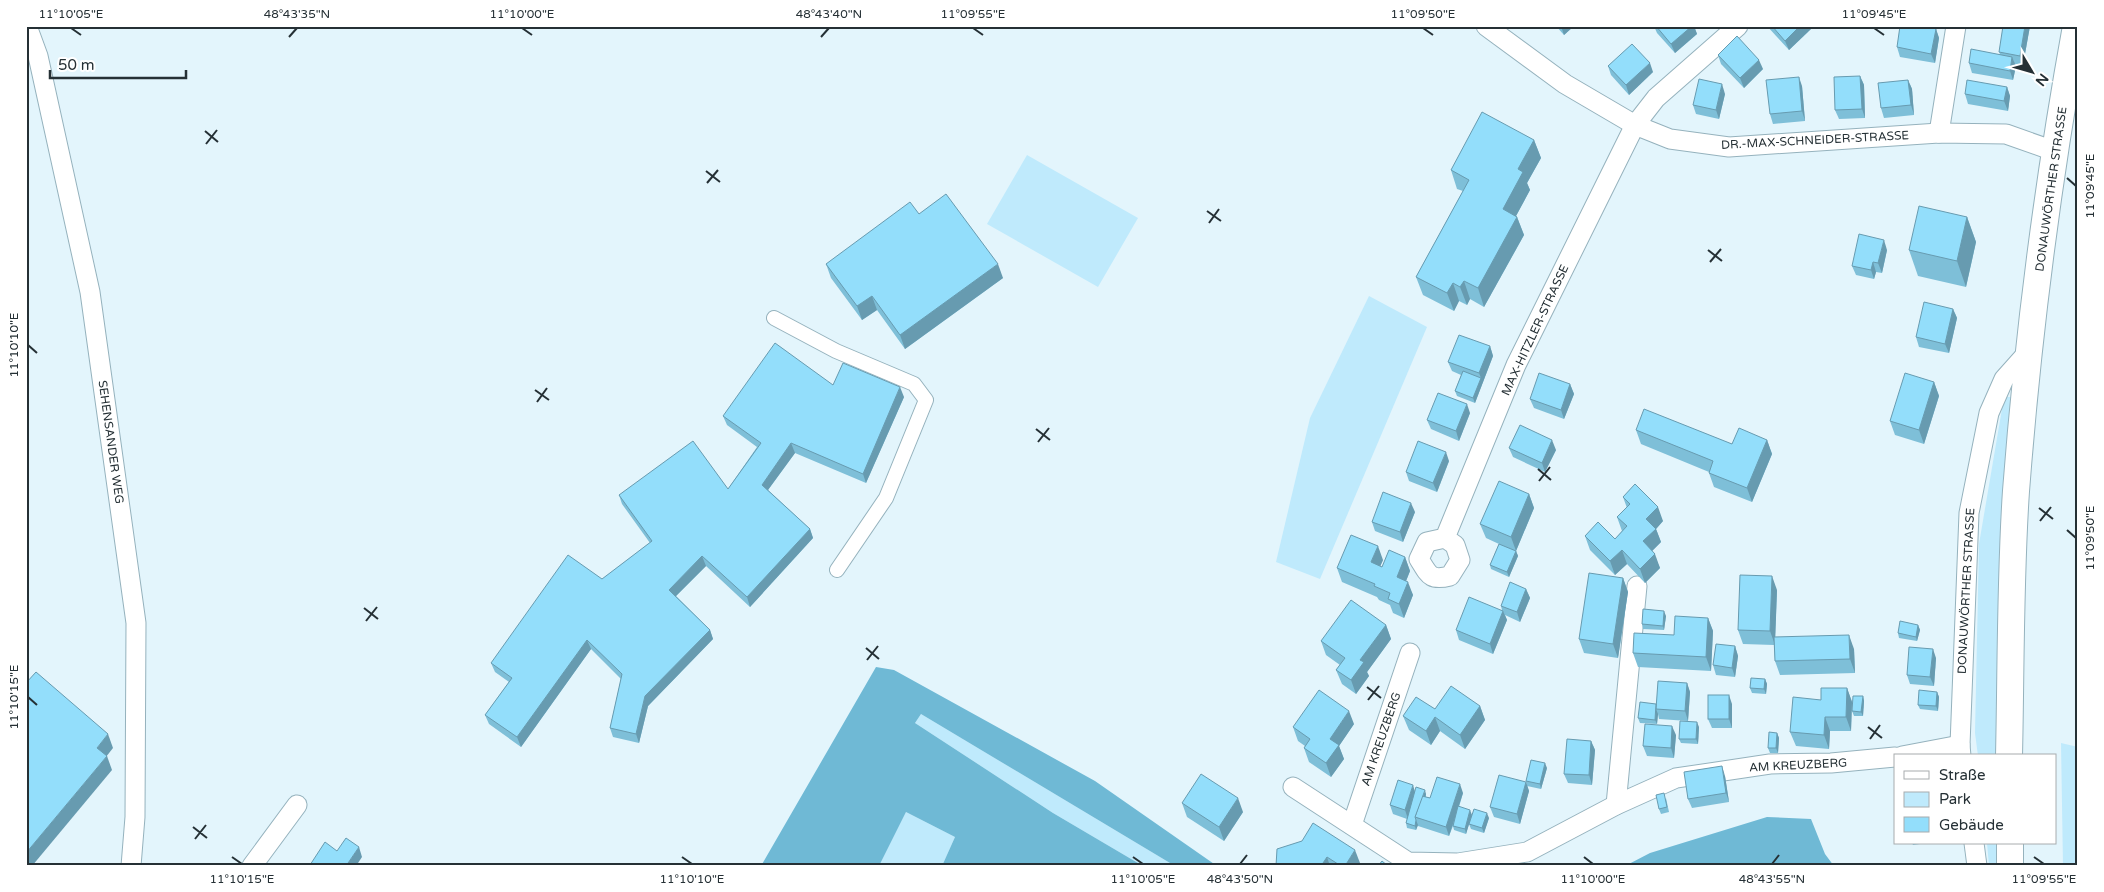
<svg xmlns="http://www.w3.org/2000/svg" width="2104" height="892" font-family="'Varela Round',sans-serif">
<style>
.green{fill:#bfeafc}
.forest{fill:#6fb9d5}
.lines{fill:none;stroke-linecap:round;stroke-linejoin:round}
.pedestrian-casing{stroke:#95b2bd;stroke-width:16}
.minor-casing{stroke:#95b2bd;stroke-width:21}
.secondary-casing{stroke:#95b2bd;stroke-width:28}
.pedestrian{stroke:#fff;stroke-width:14}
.minor{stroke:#fff;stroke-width:19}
.secondary{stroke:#fff;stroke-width:26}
.wall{fill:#7ebfd8}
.shaded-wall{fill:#679bb0}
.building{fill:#93defb;stroke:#679bb0}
.ticks{fill:none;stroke:#253035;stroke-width:2}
.labels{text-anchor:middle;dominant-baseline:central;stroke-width:4;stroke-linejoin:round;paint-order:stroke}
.street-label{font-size:12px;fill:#253035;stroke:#fff}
.neatline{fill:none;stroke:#253035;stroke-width:2}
.ticks-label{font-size:12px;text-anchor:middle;fill:#253035}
</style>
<rect width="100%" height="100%" fill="#e3f5fc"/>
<g class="green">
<path d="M1027,155L1138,218L1098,287L987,224Z"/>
<path d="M1369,296L1427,327L1320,579L1276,562L1310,418Z"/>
<path d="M2004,397H2015L1997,756H1978L1975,733L1979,544Z"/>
<path d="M921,714L1175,866H1143L1053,813L915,723Z"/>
<path d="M2061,743L2078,747V866H2063Z"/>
<path d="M906,812L955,837L942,866H879Z"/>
<path d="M1987,843H2000L2001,866H1989Z"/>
</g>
<g class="forest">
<path d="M876,667L894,670L1095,781L1217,866H1175L921,714L915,723L1053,813L1143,866H942L955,837L906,812L879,866H761Z"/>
<path d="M1767,817L1811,819L1825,854L1834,866H1625L1650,853Z"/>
</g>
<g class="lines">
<defs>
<path id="pedestrian" d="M774,318L836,351L914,384L926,400L886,498L837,570"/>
<g id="minor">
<path d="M27,26L38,56L90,292L136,623L135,817L131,866"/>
<path d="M1486,26L1565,84L1635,125L1670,139L1729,147L1939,133L2006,134L2054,151"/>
<path d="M1939,133L1956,26"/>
<path d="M1445,538L1455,545L1460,560L1450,576C1430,581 1429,575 1419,559L1427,542L1445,538L1516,365L1635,125L1656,98L1738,26"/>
<path d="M1902,756L1960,745"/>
<path d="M1961,756L1960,745L1969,513L1989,413L2004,379L2029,351"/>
<path d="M1293,787L1408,862L1458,863L1527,852L1616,805L1676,778L1770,764L1831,763L1895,757"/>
<path d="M1616,805L1637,586"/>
<path d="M1352,825L1410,653"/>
<path d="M1974,843L1977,866"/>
<path d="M252,866L297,805"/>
</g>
<g id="secondary">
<path d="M2009,756C2011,668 2010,579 2016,491C2028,335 2048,180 2076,26"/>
<path d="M2010,843V866"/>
</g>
</defs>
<use href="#pedestrian" class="pedestrian-casing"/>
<use href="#minor" class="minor-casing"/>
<use href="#secondary" class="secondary-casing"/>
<use href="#pedestrian" class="pedestrian"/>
<use href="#minor" class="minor"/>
<use href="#secondary" class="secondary"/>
</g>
<g class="wall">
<path d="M1556,26H1574L1564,35Z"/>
<path d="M1654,26H1694L1697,34L1675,53L1657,33Z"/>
<path d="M1767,26H1809L1811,29L1789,50Z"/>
<path d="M2030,26L2023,65L2015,64L2016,66L2013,80L1972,73L1969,63L2000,54L1999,52Z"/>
<path d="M1935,28L1936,29L1939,38L1935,63L1900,57L1897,47Z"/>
<path d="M1718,55L1763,69L1744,88L1721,64Z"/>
<path d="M1608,66L1653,72L1629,95L1611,75Z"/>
<path d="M1860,76L1864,85L1865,118L1839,119L1835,110Z"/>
<path d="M1908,80L1912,89L1914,115L1884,118L1881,108Z"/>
<path d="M1802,86L1805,121L1773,124L1770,114Z"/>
<path d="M2007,87L2010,96L2008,111L1968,104L1965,94Z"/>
<path d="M1725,94L1719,119L1696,114L1693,105Z"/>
<path d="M1534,140L1541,158L1527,183L1530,190L1516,216L1517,217L1524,235L1484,307L1470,299L1467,305L1459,301L1454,311L1423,295L1416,277L1463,191L1457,189L1451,170Z"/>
<path d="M919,214L1003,278L905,349L877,310L862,320L831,278L826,264Z"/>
<path d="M1967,217L1976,242L1966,287L1918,276L1909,250Z"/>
<path d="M1887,250L1882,273L1876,272L1874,279L1856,275L1852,266Z"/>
<path d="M1953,309L1957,318L1949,353L1919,347L1916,337Z"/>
<path d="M1490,346L1493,356L1475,403L1457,396L1455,391L1461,375L1452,371L1448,362Z"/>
<path d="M1934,382L1939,396L1924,444L1895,435L1890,421Z"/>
<path d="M1570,384L1574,394L1564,419L1534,408L1530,399Z"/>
<path d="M833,385L904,397L866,483L795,453L768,490L810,529L813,538L750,607L706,566L676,596L710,630L713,639L648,706L639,743L613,737L610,728L621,679L591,649L521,747L489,724L485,715L509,682L495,672L491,663L650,543L622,504L619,495L728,489L757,447L727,425L723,416Z"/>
<path d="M1470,413L1459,441L1431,429L1427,420Z"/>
<path d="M1636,430L1732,444L1767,440L1772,454L1752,502L1714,487L1709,473V472L1641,444Z"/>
<path d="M1509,448L1556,450L1545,472L1513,457Z"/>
<path d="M1449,461L1437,492L1409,481L1406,472Z"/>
<path d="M1529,494L1534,508L1516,551L1518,556L1509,577L1491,569L1490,565L1499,544L1486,538L1480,524Z"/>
<path d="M1623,497L1663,521L1656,529L1661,542L1652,551L1660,568L1645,583L1627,564L1615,575L1590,550L1585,536L1615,539L1622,531L1617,517L1627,508Z"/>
<path d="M1415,512L1403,542L1375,531L1372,522Z"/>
<path d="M1405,557L1410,571L1406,581L1413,595L1404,618L1393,613L1390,605L1379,600L1377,597L1342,582L1337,568L1383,560L1380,566L1382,567Z"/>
<path d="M1623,578L1628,592L1618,658L1584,653L1579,639Z"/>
<path d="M1526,589L1530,598L1520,622L1505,615L1507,620L1493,654L1459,640L1456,630L1502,610L1501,606Z"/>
<path d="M1777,590L1775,637L1854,649L1855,673L1780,675L1775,661L1774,645L1743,644L1738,630Z"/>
<path d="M1666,616L1664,630L1643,629L1642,624Z"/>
<path d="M1708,618L1713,631L1711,671L1638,667L1633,653L1674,635Z"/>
<path d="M1386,625L1391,639L1367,672L1369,676L1356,694L1342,684L1336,670L1340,665L1326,655L1321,641Z"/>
<path d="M1918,625L1920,630L1917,641L1899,638L1898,633Z"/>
<path d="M1735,646L1738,656L1735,677L1716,675L1713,665Z"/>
<path d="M1936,658L1934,686L1910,684L1907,675Z"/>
<path d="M1765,679L1767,684L1766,694L1752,693L1750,688Z"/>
<path d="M1687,683L1690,692L1688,721L1659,719L1658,714L1657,724L1640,723L1638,718L1656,704Z"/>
<path d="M1847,688L1852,702L1851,731H1830L1829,749L1796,746L1790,732L1821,700Z"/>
<path d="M1937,692L1939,697L1938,711L1920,709L1918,705Z"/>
<path d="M1863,696L1864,701L1863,716H1854L1852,711Z"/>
<path d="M1732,704V728H1712L1708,719Z"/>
<path d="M1480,706L1485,720L1465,749L1440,731L1431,745L1409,730L1403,716L1435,709Z"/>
<path d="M1354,724L1339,746L1344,759L1331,777L1309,762L1304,748L1305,746L1298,741L1293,727Z"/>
<path d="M1699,727L1698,744L1681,743L1679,739Z"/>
<path d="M1777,733L1779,738L1778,753H1770L1768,748Z"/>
<path d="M1676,735L1674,758L1647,756L1643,746Z"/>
<path d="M1591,741L1595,750L1592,785L1568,783L1564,774Z"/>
<path d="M1547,768L1541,789L1527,786L1526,781Z"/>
<path d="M1725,776L1729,802L1692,808L1688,799Z"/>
<path d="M1526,782L1529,791L1520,824L1494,817L1490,807Z"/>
<path d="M1415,791L1426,794V797L1430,798L1463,793L1459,807L1472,815L1489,818L1484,833L1471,829L1469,824L1466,834L1454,830L1453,826L1449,836L1418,826V825L1416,830L1407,828L1406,823L1407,819L1393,814L1390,805Z"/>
<path d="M1666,798L1669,812L1661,814L1659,809Z"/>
<path d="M1182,803L1243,812L1224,841L1187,817Z"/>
<path d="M1302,841L1360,863L1359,866H1276Z"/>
<path d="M1912,843H1927L1913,845Z"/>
</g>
<g class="shaded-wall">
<path d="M1561,26H1574L1564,35Z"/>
<path d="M1692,26H1694L1697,34L1675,53L1671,44Z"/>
<path d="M1800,26H1809L1811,29L1789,50L1785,41Z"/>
<path d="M2025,26H2030L2023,65L2020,56Z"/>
<path d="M1936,29L1939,38L1935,63L1931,54Z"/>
<path d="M2012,57L2016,66L2013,80L2010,71Z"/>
<path d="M1759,60L1763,69L1744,88L1740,78Z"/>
<path d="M1650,63L1653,72L1629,95L1626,85Z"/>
<path d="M1860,76L1864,85L1865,118L1862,109Z"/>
<path d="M1799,77L1802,86L1805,121L1802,111Z"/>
<path d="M1908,80L1912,89L1914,115L1911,105Z"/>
<path d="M1722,84L1725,94L1719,119L1716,110Z"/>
<path d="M2007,87L2010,96L2008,111L2004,101Z"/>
<path d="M1534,140L1541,158L1527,183L1530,190L1510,227L1503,209L1518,169Z"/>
<path d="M1517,217L1524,235L1484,307L1478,288Z"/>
<path d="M1967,217L1976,242L1966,287L1957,261Z"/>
<path d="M1884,240L1887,250L1882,273L1878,263Z"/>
<path d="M1873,262L1876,272L1874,279L1871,270Z"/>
<path d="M998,264L1003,278L905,349L900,335Z"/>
<path d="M1464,281L1470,299L1467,305L1460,287Z"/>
<path d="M1453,283L1459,301L1454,311L1447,293Z"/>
<path d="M872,296L877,310L862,320L857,306Z"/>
<path d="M1953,309L1957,318L1949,353L1945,344Z"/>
<path d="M1490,346L1493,356L1475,403L1473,398L1481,378L1479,373Z"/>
<path d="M1934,382L1939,396L1924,444L1919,430Z"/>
<path d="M1570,384L1574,394L1564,419L1561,410Z"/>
<path d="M900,387L904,397L866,483L863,474Z"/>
<path d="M1467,404L1470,413L1459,441L1456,431Z"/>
<path d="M1552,440L1556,450L1545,472L1542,463Z"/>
<path d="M1767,440L1772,454L1752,502L1747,488Z"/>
<path d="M791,443L795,453L765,494L762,485Z"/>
<path d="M1446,452L1449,461L1437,492L1433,483Z"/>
<path d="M1529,494L1534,508L1516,551L1511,537Z"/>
<path d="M1411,503L1415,512L1403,542L1400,532Z"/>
<path d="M1658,507L1663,521L1656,529L1661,542L1648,555L1643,541L1646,519Z"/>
<path d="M810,529L813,538L750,607L747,597Z"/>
<path d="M1378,546L1383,560L1376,576L1371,562Z"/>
<path d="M1622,550L1627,564L1615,575L1610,561Z"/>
<path d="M1516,551L1518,556L1509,577L1507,572Z"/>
<path d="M1655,554L1660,568L1645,583L1640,569Z"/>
<path d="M702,556L706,566L673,599L669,590Z"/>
<path d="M1405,557L1410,571L1402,591L1397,577Z"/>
<path d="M1772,576L1777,590L1775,645L1770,631Z"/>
<path d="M1623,578L1628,592L1618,658L1613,644Z"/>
<path d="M1408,582L1413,595L1404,618L1399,604Z"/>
<path d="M1526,589L1530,598L1520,622L1517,612Z"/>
<path d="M1503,611L1507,620L1493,654L1490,644Z"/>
<path d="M1664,611L1666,616L1664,630L1663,626Z"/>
<path d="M1708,618L1713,631L1711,671L1706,657Z"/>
<path d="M1386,625L1391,639L1367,672L1369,676L1356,694L1351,680L1360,660Z"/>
<path d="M1918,625L1920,630L1917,641L1916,637Z"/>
<path d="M710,630L713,639L648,706L639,743L636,734L645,696Z"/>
<path d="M1849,635L1854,649L1855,673L1850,659Z"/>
<path d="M587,640L591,649L521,747L517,737Z"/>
<path d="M1735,646L1738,656L1735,677L1732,668Z"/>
<path d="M1933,649L1936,658L1934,686L1930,677Z"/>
<path d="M1765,679L1767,684L1766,694L1764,689Z"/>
<path d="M1687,683L1690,692L1688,721L1685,711Z"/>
<path d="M1847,688L1852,702L1851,731L1846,717Z"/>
<path d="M1937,692L1939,697L1938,711L1936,706Z"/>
<path d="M1729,695L1732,704V728L1729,719Z"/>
<path d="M1863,696L1864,701L1863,716L1861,712Z"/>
<path d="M1656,704V709L1658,714L1657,724L1655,720Z"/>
<path d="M1480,706L1485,720L1465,749L1460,735Z"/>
<path d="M1349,711L1354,724L1339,746L1344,759L1331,777L1326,763L1330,739Z"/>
<path d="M1435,717L1440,731L1431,745L1426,731Z"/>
<path d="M1825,717L1830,731L1829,749L1824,735Z"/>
<path d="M1697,722L1699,727L1698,744L1696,739Z"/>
<path d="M1672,726L1676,735L1674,758L1671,748Z"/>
<path d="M1777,733L1779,738L1778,753L1776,748Z"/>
<path d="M108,734L113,748L102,762L97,748Z"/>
<path d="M1591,741L1595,750L1592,785L1589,775Z"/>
<path d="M107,756L112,770L32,866H26V853Z"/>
<path d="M1545,763L1547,768L1541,789L1540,784Z"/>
<path d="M1722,766L1725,776L1729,802L1726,793Z"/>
<path d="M1526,782L1529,791L1520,824L1517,814Z"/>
<path d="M1460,784L1463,793L1449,836L1446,827Z"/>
<path d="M1413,785L1416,795L1408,819L1405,810Z"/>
<path d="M1425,790L1426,794L1420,819L1417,818Z"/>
<path d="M1238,798L1243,812L1224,841L1219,827Z"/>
<path d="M1470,810L1472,815L1466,834L1465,829Z"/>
<path d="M1487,813L1489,818L1484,833L1482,828Z"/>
<path d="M1416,820L1418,825L1416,830L1415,826Z"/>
<path d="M359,847L362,857L356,866H346Z"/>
<path d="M1355,850L1360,863L1359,866H1345Z"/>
<path d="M1327,857L1330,866H1321Z"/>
</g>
<g class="building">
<path d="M1656,26H1692L1671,44Z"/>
<path d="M1772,26H1800L1785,41Z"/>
<path d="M1900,26H1930V27L1936,29L1931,54L1897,47Z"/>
<path d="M2003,26H2025L2020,56L1999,52Z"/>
<path d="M1737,36L1759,60L1740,78L1718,55Z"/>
<path d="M1632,44L1650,63L1626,85L1608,66Z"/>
<path d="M1971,49L2012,57L2010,71L1969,63Z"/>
<path d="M1860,76L1862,109L1835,110L1834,77Z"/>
<path d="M1799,77L1802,111L1770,114L1766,80Z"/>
<path d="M1699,79L1722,84L1716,110L1693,105Z"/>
<path d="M1908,80L1911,105L1881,108L1878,83Z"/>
<path d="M1967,80L2007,87L2004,101L1965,94Z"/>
<path d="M1482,112L1534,140L1518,169L1523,172L1503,209L1517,217L1478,288L1464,281L1460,287L1453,283L1447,293L1416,277L1469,180L1451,170Z"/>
<path d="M946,194L998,264L900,335L872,296L857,306L826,264L910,202L919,214Z"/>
<path d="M1919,206L1967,217L1957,261L1909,250Z"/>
<path d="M1859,234L1884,240L1878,263L1873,262L1871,270L1852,266Z"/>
<path d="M1924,302L1953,309L1945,344L1916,337Z"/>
<path d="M1459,335L1490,346L1479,373L1448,362Z"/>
<path d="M775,343L833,385L843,363L900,387L863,474L791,443L762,485L810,529L747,597L702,556L669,590L710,630L645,696L636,734L610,728L622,674L587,640L517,737L485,715L512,678L491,663L568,555L602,579L652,541L619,495L693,441L728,489L761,443L723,416Z"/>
<path d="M1463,371L1481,378L1473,398L1455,391Z"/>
<path d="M1539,373L1570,384L1561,410L1530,399Z"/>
<path d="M1905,373L1934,382L1919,430L1890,421Z"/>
<path d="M1438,393L1467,404L1456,431L1427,420Z"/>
<path d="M1644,409L1732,444L1739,428L1767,440L1747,488L1709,473L1713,461L1636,430Z"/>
<path d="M1520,425L1552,440L1542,463L1509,448Z"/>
<path d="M1418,441L1446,452L1433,483L1406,472Z"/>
<path d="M1499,481L1529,494L1511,537L1480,524Z"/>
<path d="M1635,484L1658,507L1646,519L1656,529L1643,541L1655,554L1640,569L1622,550L1610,561L1585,536L1598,522L1615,539L1627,526L1617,517L1630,504L1623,497Z"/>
<path d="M1383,492L1411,503L1400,532L1372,522Z"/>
<path d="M1351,535L1378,546L1371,562L1382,567L1389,550L1405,557L1397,577L1408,582L1399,604L1388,599L1390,593L1374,586L1375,584L1337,568Z"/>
<path d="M1499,544L1516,551L1507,572L1490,565Z"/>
<path d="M1589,573L1623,578L1613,644L1579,639Z"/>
<path d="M1740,575L1772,576L1770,631L1738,630Z"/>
<path d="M1510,582L1526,589L1517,612L1501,606Z"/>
<path d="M1469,597L1503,611L1490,644L1456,630Z"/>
<path d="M1351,600L1386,625L1360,660L1364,662L1351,680L1336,670L1345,658L1321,641Z"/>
<path d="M1643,609L1664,611L1663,626L1642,624Z"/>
<path d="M1675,616L1708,618L1706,657L1633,653L1634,633L1674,635Z"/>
<path d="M1900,621L1918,625L1916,637L1898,633Z"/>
<path d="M1849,635L1850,659L1775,661L1774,637Z"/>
<path d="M1716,644L1735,646L1732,668L1713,665Z"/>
<path d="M1909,647L1933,649L1930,677L1907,675Z"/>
<path d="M36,672L108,734L97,748L107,756L26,853V683Z"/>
<path d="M1751,678L1765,679L1764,689L1750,688Z"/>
<path d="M1658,681L1687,683L1685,711L1656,709Z"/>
<path d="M1451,686L1480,706L1460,735L1435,717L1426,731L1403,716L1416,697L1435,709Z"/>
<path d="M1821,688H1847L1846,717H1825L1824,735L1790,732L1793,697L1821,700Z"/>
<path d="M1319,690L1349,711L1330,739L1339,745L1326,763L1304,748L1310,739L1293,727Z"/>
<path d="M1919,690L1937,692L1936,706L1918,705Z"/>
<rect x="1708" y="695" width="21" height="24"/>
<path d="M1853,696H1863L1861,712L1852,711Z"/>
<path d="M1640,702L1656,704L1655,720L1638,718Z"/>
<path d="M1680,721L1697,722L1696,739H1679Z"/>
<path d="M1645,724L1672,726L1671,748L1643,746Z"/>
<path d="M1769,732L1777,733L1776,748H1768Z"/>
<path d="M1567,739L1591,741L1589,775L1564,774Z"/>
<path d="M1531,760L1545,763L1540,784L1526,781Z"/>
<path d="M1722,766L1726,793L1688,799L1684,772Z"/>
<path d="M1201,774L1238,798L1219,827L1182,803Z"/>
<path d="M1499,775L1526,782L1517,814L1490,807Z"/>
<path d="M1437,777L1460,784L1446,827L1415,817L1422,796L1430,798Z"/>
<path d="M1398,780L1413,785L1405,810L1390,805Z"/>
<path d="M1416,787L1425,790L1415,817L1416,820L1415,826L1406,823Z"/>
<path d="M1664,793L1667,807L1659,809L1656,795Z"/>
<path d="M1458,806L1470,810L1465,829L1453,826Z"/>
<path d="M1474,809L1487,813L1482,828L1469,824Z"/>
<path d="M1313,823L1355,850L1345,866H1341L1327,857L1321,866H1276L1277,849L1302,841Z"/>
<path d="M346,838L359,847L346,866H344L341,863L339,866H311L310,865L325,842L337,851Z"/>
<path d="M1382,861L1388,866H1378Z"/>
</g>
<path class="ticks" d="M71,28L81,35M522,28L532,35M973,28L983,35M1423,28L1433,35M1874,28L1884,35M289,37L297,28M821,37L829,28M205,131L218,142M206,144L217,130M706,171L720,182M2067,178L2076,186M707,183L718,170M1207,211L1221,221M1209,223L1219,209M1708,250L1722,261M1710,262L1721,249M28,345L37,353M535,390L549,400M537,402L547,388M1036,429L1050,440M1038,442L1049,428M1538,469L1551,480M1539,481L1550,467M2039,508L2053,519M2040,521L2051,507M2067,530L2076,538M364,608L378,619M366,621L377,607M866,648L879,659M867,660L878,646M1367,687L1381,698M28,697L37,705M1368,700L1379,686M1868,727L1882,738M1870,739L1880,725M193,827L207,838M195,839L206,825M232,857L242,864M682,857L692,864M1133,857L1143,864M1584,857L1593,864M2034,857L2044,864M1240,864L1247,855M1772,864L1779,855"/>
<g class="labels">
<g class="street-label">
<text transform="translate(1815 140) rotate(-3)">DR.-MAX-SCHNEIDER-STRASSE</text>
<text transform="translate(2051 189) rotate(-82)">DONAUWÖRTHER STRASSE</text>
<text transform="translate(1535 330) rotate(-65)">MAX-HITZLER-STRASSE</text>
<text transform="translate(111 442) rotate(82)">SEHENSANDER WEG</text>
<text transform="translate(1966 591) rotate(-87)">DONAUWÖRTHER STRASSE</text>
<text transform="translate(1381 739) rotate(-71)">AM KREUZBERG</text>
<text transform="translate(1798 765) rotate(-3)">AM KREUZBERG</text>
</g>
</g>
<rect width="2104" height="892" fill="none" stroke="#ffffff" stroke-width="55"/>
<rect x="1894" y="754" width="162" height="90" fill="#ffffff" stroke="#a8acae"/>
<rect x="1904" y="771" width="25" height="8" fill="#ffffff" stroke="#a8acae"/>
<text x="1939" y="780" font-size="15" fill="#253035">Straße</text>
<rect x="1904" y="792" width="25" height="15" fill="#bfeafc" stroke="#a8acae"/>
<text x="1939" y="804" font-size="15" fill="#253035">Park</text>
<rect x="1904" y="817" width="25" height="15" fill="#93defb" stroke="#a8acae"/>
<text x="1939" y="830" font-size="15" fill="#253035">Gebäude</text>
<g transform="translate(2032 72) rotate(128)" stroke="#ffffff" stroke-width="4" paint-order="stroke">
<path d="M0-4L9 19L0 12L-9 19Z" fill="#253035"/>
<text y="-8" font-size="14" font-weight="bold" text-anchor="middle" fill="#253035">N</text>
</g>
<path d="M50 70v8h136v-8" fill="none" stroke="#253035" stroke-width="2.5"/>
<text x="58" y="70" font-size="15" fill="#253035" stroke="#ffffff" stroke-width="4" paint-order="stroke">50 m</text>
<rect x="28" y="28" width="2048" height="836" class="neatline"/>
<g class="ticks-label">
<text x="71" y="18">11°10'05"E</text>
<text x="297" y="18">48°43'35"N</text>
<text x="522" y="18">11°10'00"E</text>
<text x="829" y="18">48°43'40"N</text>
<text x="973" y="18">11°09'55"E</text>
<text x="1423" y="18">11°09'50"E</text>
<text x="1874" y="18">11°09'45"E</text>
<text transform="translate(2090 186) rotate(-90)" y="4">11°09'45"E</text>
<text transform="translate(14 345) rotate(-90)" y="4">11°10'10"E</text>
<text transform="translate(2090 538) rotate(-90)" y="4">11°09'50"E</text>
<text transform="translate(14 697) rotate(-90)" y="4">11°10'15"E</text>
<text x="242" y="883">11°10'15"E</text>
<text x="692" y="883">11°10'10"E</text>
<text x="1143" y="883">11°10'05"E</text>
<text x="1240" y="883">48°43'50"N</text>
<text x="1593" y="883">11°10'00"E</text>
<text x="1772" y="883">48°43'55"N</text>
<text x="2044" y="883">11°09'55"E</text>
</g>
</svg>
